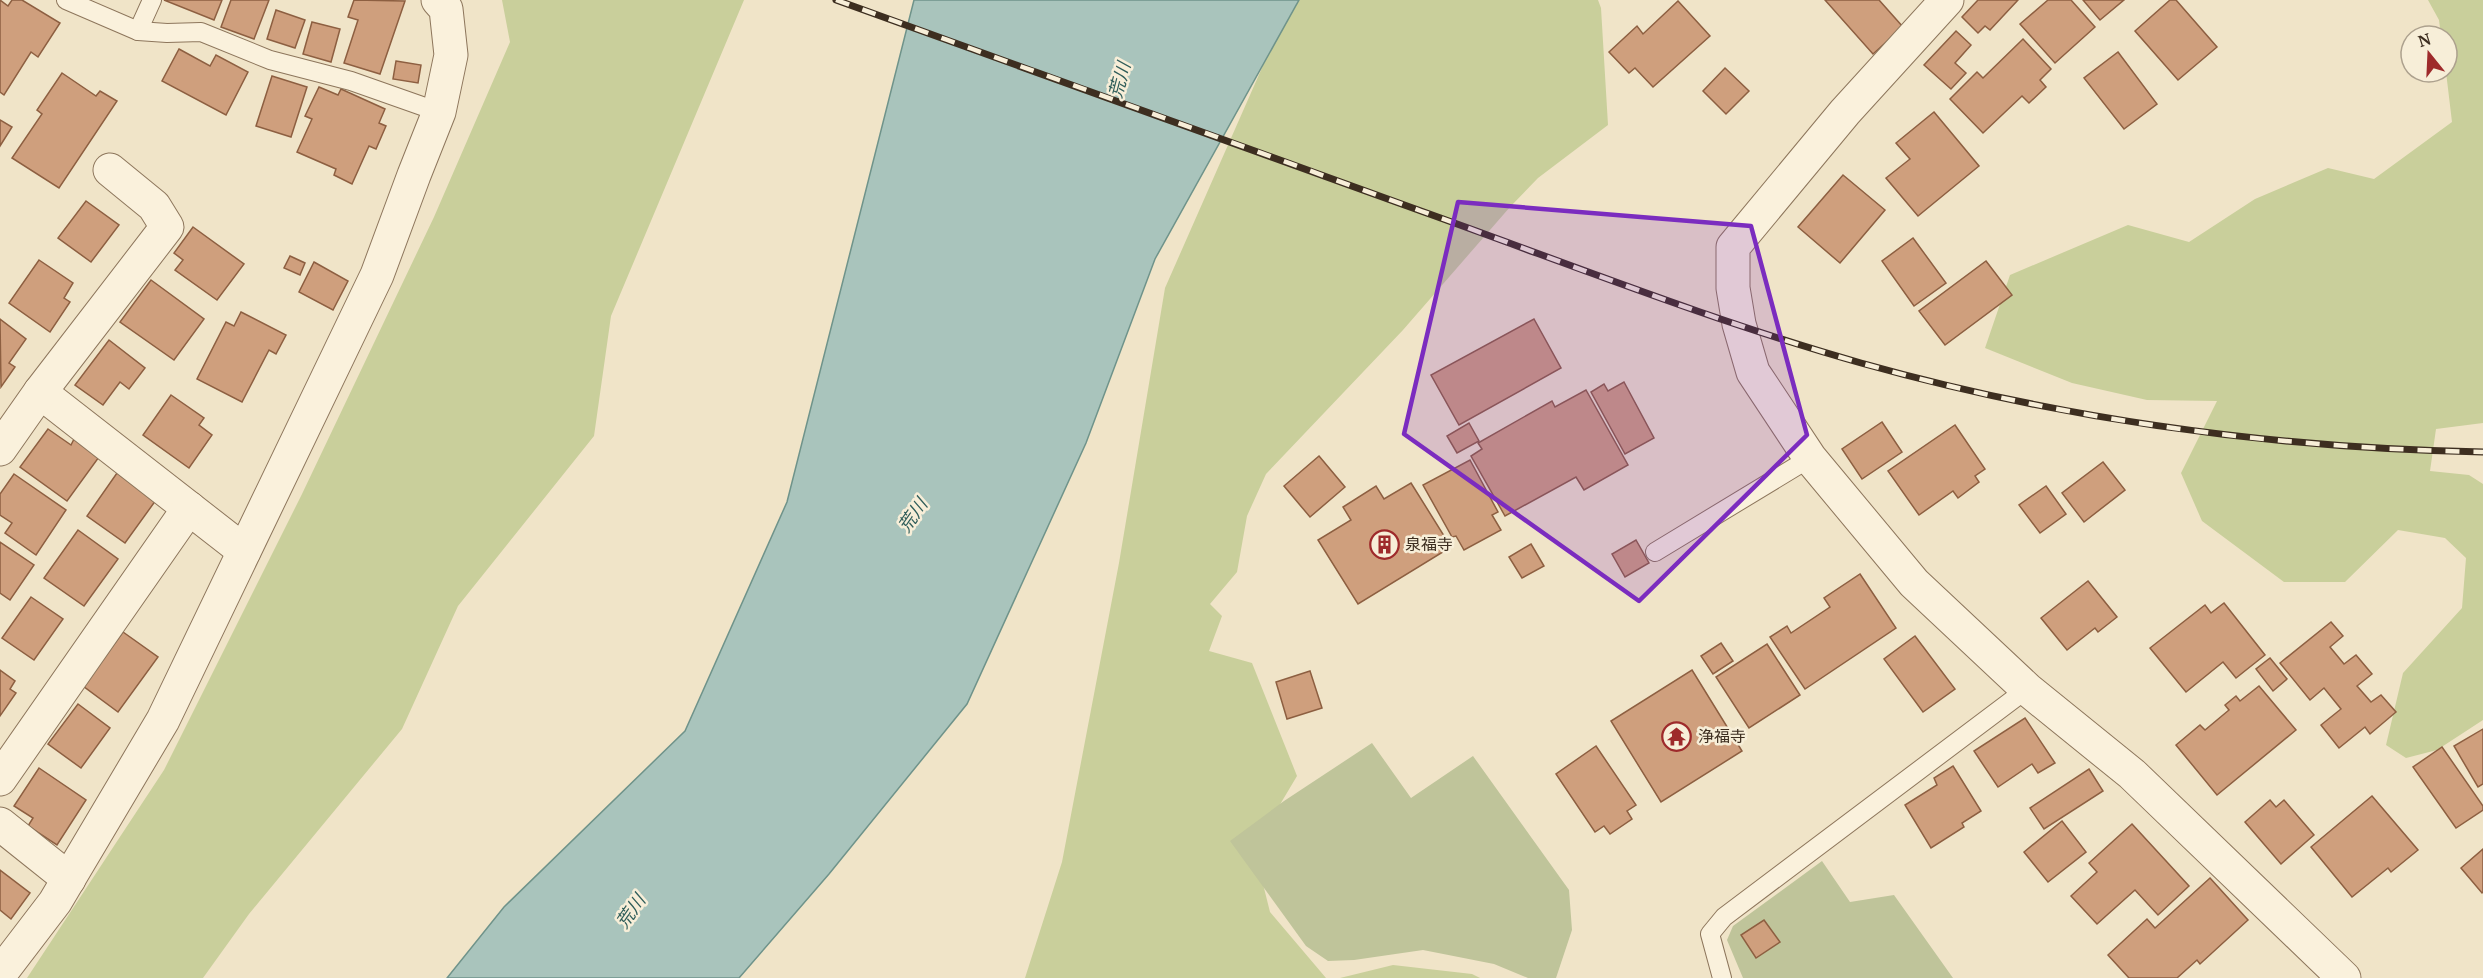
<svg xmlns="http://www.w3.org/2000/svg" width="2483" height="978" font-family="'PT Serif','Noto Sans JP',serif">
<style>
.green{fill:#c9cf9b}
.cemetery{fill:#bfc49a}
.water{fill:#a9c4bc;stroke:#6f938a;stroke-width:1.5}
.building{fill:#cf9f7d;stroke:#8d5f41;stroke-width:1.5}
.lines{fill:none;stroke-linecap:round;stroke-linejoin:round}
.lane-casing{stroke:#8d765c;stroke-width:20}
.street-casing{stroke:#8d765c;stroke-width:35}
.lane{stroke:#faf1dc;stroke-width:18}
.street{stroke:#faf1dc;stroke-width:33}
.rail-casing{stroke:#3d2e20;stroke-width:7}
.rail{stroke:#f7eed8;stroke-width:4.5;stroke-dasharray:14;stroke-linecap:butt}
.marked{fill:#7b2cbf;fill-opacity:0.2;stroke:#7b2cbf;stroke-width:4.5;stroke-linejoin:round}
.labels{text-anchor:middle;dominant-baseline:central;stroke-width:5;stroke-linejoin:round;paint-order:stroke}
.poi-label{font-size:16px;fill:#3d2e20;stroke:#f7eed8;text-anchor:start}
.water-label{font-size:18px;font-style:italic;fill:#2f5d5a;stroke:#f7eed8}
</style>
<rect width="100%" height="100%" fill="#f0e4c8"/>
<g class="green">
<path d="M502,0H744L611,316L594,436L458,606L402,729L249,914L203,978H27L164,770L302,494L434,217L510,42Z"/>
<path d="M1296,0H1598L1601,8L1608,125L1538,178L1510,207L1403,330L1266,474L1247,516L1237,572L1210,604L1222,616L1209,651L1252,663L1297,776L1254,848L1270,912L1326,978H1025L1062,862L1119,563L1165,288L1265,61Z"/>
<path d="M2428,0H2483V423L2436,429L2430,471L2469,475L2483,484V720L2437,750L2406,758L2386,745L2403,673L2462,608L2466,558L2445,538L2398,530L2345,582H2284L2202,521L2181,473L2217,401L2147,400L2072,383L1985,348L2010,275L2128,225L2189,242L2255,199L2328,168L2374,179L2452,122L2446,72L2447,36H2441L2439,20Z"/>
<path d="M1393,965L1472,974L1480,978H1340Z"/>
</g>
<g class="cemetery">
<path d="M1372,743L1411,798L1473,756L1569,890L1572,930L1556,978H1528L1494,964L1423,950L1354,960L1328,961L1306,946L1230,841L1284,801Z"/>
<path d="M1822,861L1850,902L1894,895L1953,978H1743L1727,940L1733,926Z"/>
</g>
<path class="water" d="M914,0H1299L1155,259L1086,443L967,704L829,874L739,978H447L504,907L685,731L787,502Z"/>
<g class="building">
<path d="M0,0L8,6L12,0H22L60,23L38,57L31,52L4,95L0,92Z"/>
<path d="M164,0H222L214,20Z"/>
<path d="M231,0H269L254,39L221,27Z"/>
<path d="M354,0L405,1L380,74L344,63L358,20L348,17Z"/>
<path d="M1825,0H1879L1903,27L1873,54Z"/>
<path d="M1978,0H2018L1990,30L1985,26L1978,33L1962,17Z"/>
<path d="M2048,0H2071L2095,27L2055,63L2020,24Z"/>
<path d="M2083,0H2124L2100,20Z"/>
<path d="M2170,0H2176L2217,47L2178,80L2135,31Z"/>
<path d="M1678,1L1710,36L1653,87L1635,68L1629,73L1609,52L1637,26L1643,34Z"/>
<path d="M276,10L305,20L295,48L267,39Z"/>
<path d="M312,22L340,29L331,62L303,54Z"/>
<path d="M1956,31L1971,45L1955,63L1966,73L1951,89L1924,65Z"/>
<path d="M2023,39L2051,69L2040,80L2046,87L2029,103L2022,96L1983,133L1950,99L1977,72L1983,78Z"/>
<path d="M179,49L210,66L216,55L248,72L226,115L162,81Z"/>
<path d="M2118,52L2157,104L2124,129L2084,78Z"/>
<path d="M396,61L421,65L418,83L393,79Z"/>
<path d="M1725,68L1749,91L1726,114L1703,91Z"/>
<path d="M62,73L96,96L100,91L117,101L59,188L12,158L42,114L37,110Z"/>
<path d="M272,76L307,87L291,137L256,126Z"/>
<path d="M319,87L338,95L341,89L385,109L379,123L386,126L376,149L369,146L352,184L334,175L336,169L297,152L312,119L305,116Z"/>
<path d="M1934,112L1979,166L1918,216L1886,178L1910,159L1896,143Z"/>
<path d="M0,120L12,127L0,146Z"/>
<path d="M1843,175L1885,210L1840,263L1798,227Z"/>
<path d="M86,201L119,225L91,262L58,238Z"/>
<path d="M193,227L244,264L217,300L175,270L183,260L174,253Z"/>
<path d="M1913,238L1946,283L1914,306L1882,261Z"/>
<path d="M290,256L305,263L300,275L284,268Z"/>
<path d="M39,260L73,283L64,298L70,302L50,332L9,303Z"/>
<path d="M1986,261L2012,295L1945,345L1919,311Z"/>
<path d="M314,262L348,281L333,310L299,292Z"/>
<path d="M151,280L204,319L174,360L120,322Z"/>
<path d="M241,312L286,335L276,354L269,350L242,402L197,379L226,322L234,326Z"/>
<path d="M0,319L26,339L9,363L15,367L1,387Z"/>
<path d="M1534,319L1561,368L1459,425L1431,375Z"/>
<path d="M109,340L145,368L129,389L120,382L103,405L75,385Z"/>
<path d="M1624,382L1654,438L1625,454L1591,392L1604,384L1608,391Z"/>
<path d="M1586,390L1628,465L1584,490L1576,477L1505,516L1471,456L1482,449L1478,443L1552,401L1555,407Z"/>
<path d="M171,395L204,418L199,425L212,435L189,468L143,435Z"/>
<path d="M1882,422L1902,452L1862,479L1842,449Z"/>
<path d="M1469,423L1479,441L1457,453L1447,436Z"/>
<path d="M1955,425L1985,469L1975,476L1979,482L1958,498L1953,491L1919,515L1888,471Z"/>
<path d="M48,429L71,445L74,439L99,457L67,501L20,467Z"/>
<path d="M1319,456L1345,487L1310,517L1284,486Z"/>
<path d="M1470,460L1498,512L1492,515L1501,530L1464,550L1456,536L1452,537L1423,485Z"/>
<path d="M2103,462L2125,490L2084,522L2062,493Z"/>
<path d="M117,473L156,500L125,543L87,516Z"/>
<path d="M14,474L66,510L36,555L5,533L12,523L0,515V494Z"/>
<path d="M1411,483L1451,547L1358,604L1318,540L1351,520L1343,507L1376,486L1384,499Z"/>
<path d="M2046,486L2066,514L2040,533L2019,505Z"/>
<path d="M78,530L118,559L84,606L44,578Z"/>
<path d="M1636,540L1649,563L1625,577L1612,554Z"/>
<path d="M0,542L34,565L10,600L0,593Z"/>
<path d="M1531,544L1544,566L1522,578L1509,557Z"/>
<path d="M1860,574L1896,628L1805,689L1770,637L1787,626L1791,633L1830,607L1824,598Z"/>
<path d="M2088,581L2117,617L2098,632L2095,628L2067,650L2041,618Z"/>
<path d="M31,597L63,619L34,660L2,638Z"/>
<path d="M2224,603L2265,655L2236,678L2223,662L2186,692L2150,648L2205,605L2211,613Z"/>
<path d="M2331,622L2343,636L2330,647L2344,664L2356,655L2372,674L2357,686L2371,702L2381,695L2396,712L2370,734L2365,727L2339,748L2321,725L2341,709L2324,688L2310,700L2280,663Z"/>
<path d="M123,632L158,657L118,712L83,686Z"/>
<path d="M1915,636L1955,689L1923,712L1884,659Z"/>
<path d="M1721,643L1733,661L1713,674L1701,656Z"/>
<path d="M1767,644L1800,695L1749,728L1716,677Z"/>
<path d="M2270,658L2287,679L2273,691L2256,669Z"/>
<path d="M0,670L15,681L10,689L16,693L0,716Z"/>
<path d="M1692,670L1742,751L1661,802L1611,721Z"/>
<path d="M1310,671L1322,708L1287,719L1276,682Z"/>
<path d="M2259,686L2296,730L2217,795L2176,745L2200,725L2205,730L2229,710L2225,705L2236,696L2240,701Z"/>
<path d="M78,704L110,728L81,768L48,744Z"/>
<path d="M2025,718L2055,763L2038,773L2032,764L1998,787L1974,751Z"/>
<path d="M2483,729V784L2478,787L2454,746Z"/>
<path d="M1596,746L1636,805L1627,811L1632,819L1610,834L1604,826L1595,832L1556,774Z"/>
<path d="M2442,747L2483,806V810L2456,828L2413,767Z"/>
<path d="M1953,766L1981,811L1962,823L1964,827L1931,848L1905,805L1937,785L1934,778Z"/>
<path d="M39,768L86,800L57,845L28,826L33,818L14,806Z"/>
<path d="M2089,769L2103,791L2044,829L2030,808Z"/>
<path d="M2372,796L2418,850L2391,872L2388,868L2352,897L2311,847Z"/>
<path d="M2270,800L2276,807L2284,800L2314,835L2281,864L2245,822Z"/>
<path d="M2062,821L2086,852L2048,882L2024,852Z"/>
<path d="M2132,824L2189,886L2158,915L2135,890L2097,924L2071,896L2097,872L2089,863Z"/>
<path d="M2483,849V892L2482,893L2461,868Z"/>
<path d="M0,870L30,893L11,919L0,910Z"/>
<path d="M2210,878L2248,920L2200,964L2197,960L2177,978H2129L2108,955L2147,919L2155,928Z"/>
<path d="M1764,920L1780,942L1756,958L1741,935Z"/>
</g>
<g class="lines">
<defs>
<g id="lane">
<path d="M66,0L138,31L167,33L201,32L270,60L351,81L439,112"/>
<path d="M138,31L152,0"/>
<path d="M1655,552L1810,458"/>
<path d="M1722,978L1710,934L1724,917L2027,689"/>
</g>
<g id="street">
<path d="M1947,0L1845,112L1733,247V288L1739,324L1753,372L1810,458L1914,583L2027,689L2132,774L2344,978"/>
<path d="M40,392L244,551"/>
<path d="M0,449L40,392L167,227L154,206L110,170"/>
<path d="M0,779L189,508"/>
<path d="M0,824L69,879"/>
<path d="M0,974L55,902L163,720L377,275L414,175L439,112L451,55L446,9L438,0"/>
</g>
</defs>
<use href="#lane" class="lane-casing"/>
<use href="#street" class="street-casing"/>
<use href="#lane" class="lane"/>
<use href="#street" class="street"/>
<defs>
<path id="rail" d="M836,0C1031,70 1226,140 1421,211C1567,263 1712,321 1861,363C2064,420 2272,448 2483,452"/>
</defs>
<use href="#rail" class="rail-casing"/>
<use href="#rail" class="rail"/>
</g>
<path class="marked" d="M1458,202L1751,226L1807,435L1639,601L1404,434Z"/>
<defs>
<symbol id="building-ring" viewBox="-11 -11 22 22"><circle r="9.5" fill="#f7eed8" stroke="#9e2a2b" stroke-width="1.5"/><path d="M-4-6H4V6H1V3H-1V6H-4ZM-2.5-4.3h1.7v1.8h-1.7ZM.8-4.3h1.7v1.8H.8ZM-2.5-1h1.7V.8h-1.7ZM.8-1h1.7V.8H.8Z" fill="#9e2a2b"/></symbol>
<symbol id="temple-ring" viewBox="-11 -11 22 22"><circle r="9.5" fill="#f7eed8" stroke="#9e2a2b" stroke-width="1.5"/><path d="M0-6L5-2H3V0L6.5 2.5H4V6H1.5V3h-3V6H-4V2.5H-6.5L-3 0V-2H-5Z" fill="#9e2a2b"/></symbol>
</defs>
<g fill-rule="evenodd">
<use href="#building-ring" x="1368" y="528" width="33" height="33"/>
<use href="#temple-ring" x="1660" y="720" width="33" height="33"/>
</g>
<g class="labels">
<g class="poi-label">
<text x="1405" y="544">泉福寺</text>
<text x="1698" y="736">浄福寺</text>
</g>
<g class="water-label">
<text transform="translate(1119 80) rotate(-75)">荒川</text>
<text transform="translate(912 515) rotate(-55)">荒川</text>
<text transform="translate(630 911) rotate(-55)">荒川</text>
</g>
</g>
<g transform="translate(2429 54) rotate(342)"><circle r="28" fill="#f7eed8" stroke="#ada18e" stroke-width="1.5"/>
<path d="M0-4.5L10 22L0 15L-10 22Z" fill="#9e2a2b"/>
<text y="-9" font-size="16" font-weight="bold" text-anchor="middle" fill="#3d2e20">N</text>
</g>
</svg>
